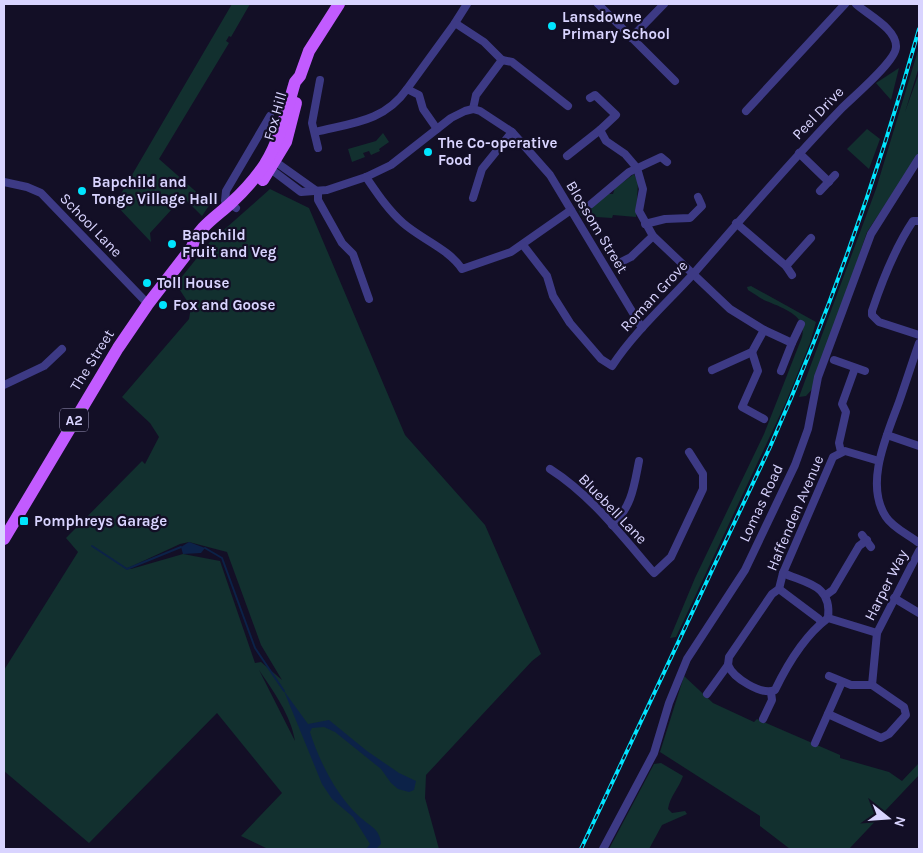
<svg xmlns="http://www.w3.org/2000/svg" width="923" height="853" font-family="Karla,sans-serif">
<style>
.green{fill:#12302f;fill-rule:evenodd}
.water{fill:#0c2248}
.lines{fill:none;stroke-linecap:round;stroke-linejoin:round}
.stream{stroke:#0c2248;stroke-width:2}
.minor{stroke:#3d3a85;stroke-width:8}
.primary{stroke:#c25bff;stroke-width:12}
.rail-casing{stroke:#00e5ff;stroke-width:4}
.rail{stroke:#130f26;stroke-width:2;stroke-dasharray:5.5;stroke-linecap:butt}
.poi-dot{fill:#00e5ff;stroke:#130f26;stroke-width:2}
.labels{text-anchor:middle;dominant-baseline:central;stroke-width:4.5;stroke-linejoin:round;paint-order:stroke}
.shield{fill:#130f26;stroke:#9e99be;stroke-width:1}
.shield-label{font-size:14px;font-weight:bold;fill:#d9d4ff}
.poi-label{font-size:15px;font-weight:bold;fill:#d9d4ff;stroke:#130f26;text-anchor:start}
.street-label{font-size:15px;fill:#d9d4ff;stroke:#130f26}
</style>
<rect width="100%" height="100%" fill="#130f26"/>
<g class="green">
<path d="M232,4H250L231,37L229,36L226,41L229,43L159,159L210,204L202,216L183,197L150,233L151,242L115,204Z"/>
<path d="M919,47V67L905,112L919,73V153L867,232L814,387L806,396L799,397L876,189Z"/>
<path d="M899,68L891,100L876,83Z"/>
<path d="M867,129L880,139L869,169L847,149Z"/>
<path d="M383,133L389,142L379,149L380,151L371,155L369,151L363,153L365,157L352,162L348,149L376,141Z"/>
<path d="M634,174L638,182L636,217L613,215L612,218L581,216L577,206L582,203L587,210L590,209L608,194H613L615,188Z"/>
<path d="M270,189L309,208L405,435L485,525L541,654L532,661L426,775L425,798L439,849H268L241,836L282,793L217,713L89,843L4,771V670L78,552L66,538L142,461L145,464L159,437L150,423L122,397L189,319L191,307L176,284L209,243ZM189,542L227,552L261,645L282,680L261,662L255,663L220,561L183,554L131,569L128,568L180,544ZM259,670C273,691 291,715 295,741Z"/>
<path d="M751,286L816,322L810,343L786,402L676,637L670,638L695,578L764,434L802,337C807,316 785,309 769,302C762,300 755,294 748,290L747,287Z"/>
<path d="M684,676L713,703L754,722L757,719L840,755V758L889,772L902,781L919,763V775L849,849H790L760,826V816L660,752Z"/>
<path d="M661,763L683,776C679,788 670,796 668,809L672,813L685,811L687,814L662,825L649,849H609L654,764Z"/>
</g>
<g class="water">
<path d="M189,542L205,548L201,553L183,554L181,547Z"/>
<path d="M284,691L308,724L329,720L367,751L399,773L416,781L414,790L409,792L398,789L391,783L381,769L335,732L324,727L312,728L310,732C319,761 337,797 361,818C371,827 380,829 381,844L376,849H366L370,844L353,817L332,799L322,784Z"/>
</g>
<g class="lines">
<g class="stream">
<path d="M92,546L127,569L181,547"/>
<path d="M205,548L222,558L255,648L284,691"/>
</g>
<g class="minor">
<path d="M598,4L675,81"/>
<path d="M455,23L467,4"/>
<path d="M631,38L664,4"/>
<path d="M502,60L512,62L568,106"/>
<path d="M407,89L455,23L484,42L502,60"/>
<path d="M590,98L595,95L616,115L600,130"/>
<path d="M473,109L476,95L502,60"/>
<path d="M746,111L845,4"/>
<path d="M315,132C351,123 384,122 407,89L419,95L423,109L437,129"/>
<path d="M318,148L312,123L320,80"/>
<path d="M799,153L829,182"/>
<path d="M567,156L600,130L606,141L625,154L637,168L643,189L639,211L653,236L730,309L764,330L752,352L712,370"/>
<path d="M273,160L318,192"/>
<path d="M268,167L301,192L327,190L366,177L391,165L451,118L465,111L473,109L480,111L512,132L550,175L642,328"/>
<path d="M366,177C377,193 388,210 403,223C421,239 449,249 462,269L511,252L571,210"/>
<path d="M4,182L27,187L41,193L148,304"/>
<path d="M820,191L835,175"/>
<path d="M318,192V200L342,243L353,254L369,299"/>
<path d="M473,198L482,169L512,132"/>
<path d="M591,204L629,172L661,157L667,162"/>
<path d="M236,208L225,201L226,191L270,116"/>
<path d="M919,221H913C895,248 882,281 872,311V315L879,322L919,335"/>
<path d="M736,223L786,266L792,275"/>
<path d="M645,224L665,219L690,218L702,206L698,197"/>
<path d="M523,245L547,276L553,296L570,323L601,359L612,366C635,331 667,303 695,272C743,217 791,161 842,108C854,96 896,61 896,47C897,29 868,15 856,4"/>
<path d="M621,262L631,257L653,236"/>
<path d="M786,266L811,238"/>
<path d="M764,330L792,343L781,371"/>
<path d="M792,343L801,324"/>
<path d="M919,343C912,363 906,382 899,402C887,435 864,484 886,517C893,528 909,535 919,543"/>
<path d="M752,352L758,371L742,407L764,419"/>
<path d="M834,360L865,371"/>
<path d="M4,385L44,366L62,349"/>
<path d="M887,435L919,446"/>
<path d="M841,452L839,443L846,412L842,404L855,368"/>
<path d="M550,469C591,495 622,536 654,573L671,557L703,489V474L689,452"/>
<path d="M612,525C632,507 634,486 639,461"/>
<path d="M862,535L871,547"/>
<path d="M783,573C808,584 832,585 828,618"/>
<path d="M779,589L819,619L821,623"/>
<path d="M826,595L833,590L859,546L867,540"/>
<path d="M894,598L919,613"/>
<path d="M728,665C733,678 762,696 775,690C788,663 804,636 828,618L877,633"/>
<path d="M872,685L877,633L919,551"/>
<path d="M707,694L728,665L729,657L772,594L779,589L783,573L833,457L845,451L879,461"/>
<path d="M828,714L881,738L889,734L906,715L904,707L872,685H851L829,676"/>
<path d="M763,719L772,700L771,692"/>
<path d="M815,743L842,682"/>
<path d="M603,849L654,753L669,703L687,659L745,570L795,465L808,429L818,377L871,234L919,158"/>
</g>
<g class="primary">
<path d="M263,180L286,142L296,103"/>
<path d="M4,539L118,348L148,304L192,247C196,229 217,216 230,204C242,193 255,179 265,164C280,140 287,109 295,82L300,76L309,51L339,4"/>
</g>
<defs>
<path id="rail" d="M581,849L770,447C830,311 879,172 919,29"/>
</defs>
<use href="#rail" class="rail-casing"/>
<use href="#rail" class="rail"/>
</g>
<g class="poi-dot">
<circle cx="552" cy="26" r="5"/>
<circle cx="428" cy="152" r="5"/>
<circle cx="82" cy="191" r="5"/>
<circle cx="172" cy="244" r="5"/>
<circle cx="147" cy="283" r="5"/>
<circle cx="163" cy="305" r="5"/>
<rect x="19" y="516" width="10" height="10" rx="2.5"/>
</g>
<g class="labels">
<rect class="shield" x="60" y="408.5" width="28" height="23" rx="4"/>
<g class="shield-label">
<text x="74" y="420">A2</text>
</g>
<g class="poi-label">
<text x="562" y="17">Lansdowne<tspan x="562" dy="17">Primary School</tspan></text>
<text x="438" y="143">The Co-operative<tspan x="438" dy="17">Food</tspan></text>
<text x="92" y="182">Bapchild and<tspan x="92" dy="17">Tonge Village Hall</tspan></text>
<text x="182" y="235">Bapchild<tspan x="182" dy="17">Fruit and Veg</tspan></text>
<text x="157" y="283">Toll House</text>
<text x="173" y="305">Fox and Goose</text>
<text x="34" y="521">Pomphreys Garage</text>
</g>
<g class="street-label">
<text transform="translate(818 113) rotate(-46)">Peel Drive</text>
<text transform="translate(275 116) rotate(-74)">Fox Hill</text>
<text transform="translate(91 225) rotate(46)">School Lane</text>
<text transform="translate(597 227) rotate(59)">Blossom Street</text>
<text transform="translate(654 296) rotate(-47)">Roman Grove</text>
<text transform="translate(92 360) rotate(-58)">The Street</text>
<text transform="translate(761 503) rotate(-65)">Lomas Road</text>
<text transform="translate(613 509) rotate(46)">Bluebell Lane</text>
<text transform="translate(795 513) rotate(-67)">Haffenden Avenue</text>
<text transform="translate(886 585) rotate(-63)">Harper Way</text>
</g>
</g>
<rect width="923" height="853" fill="none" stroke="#d9d4ff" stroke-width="10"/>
<g transform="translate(888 818) rotate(107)" stroke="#130f26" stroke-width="4" paint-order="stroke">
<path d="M0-4L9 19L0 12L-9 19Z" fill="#d9d4ff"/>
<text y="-8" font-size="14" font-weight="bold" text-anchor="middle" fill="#d9d4ff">N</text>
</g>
</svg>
